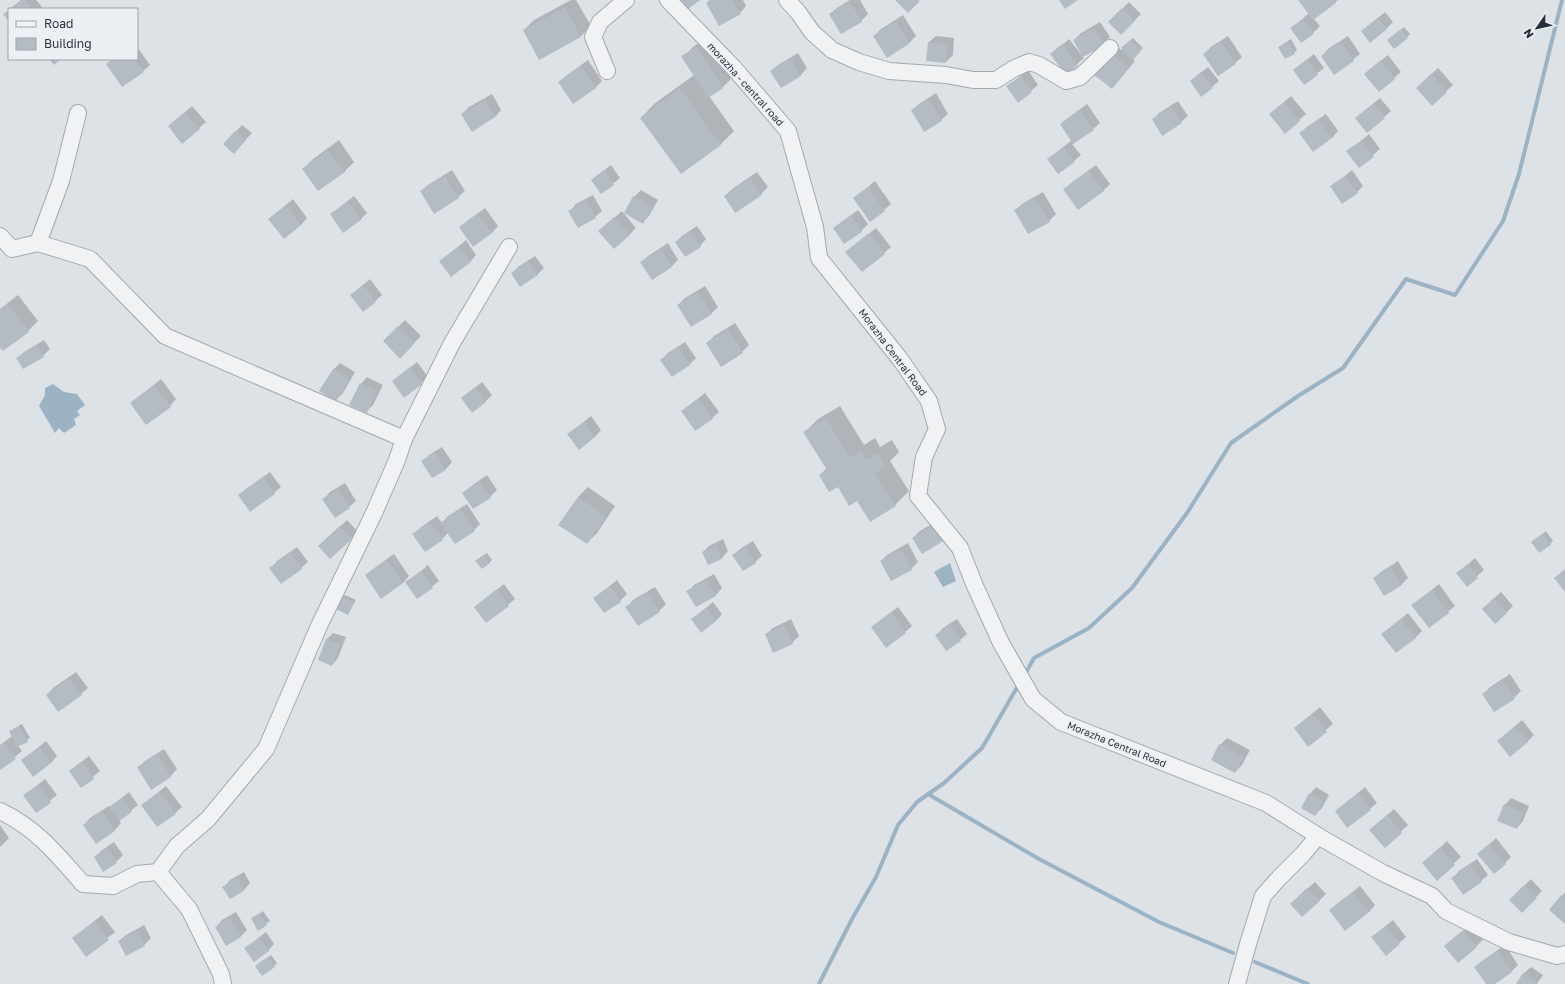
<svg xmlns="http://www.w3.org/2000/svg" width="1565" height="984" font-family="'Golos Text',sans-serif">
<style>
.water{fill:#9bb3c3}
.shadow{fill:#0003}
.lines{fill:none;stroke-linecap:round;stroke-linejoin:round}
.stream{stroke:#9bb3c3;stroke-width:4}
.building{fill:#b5bbc2}
.minor-casing{stroke:#a3a9af;stroke-width:18}
.minor{stroke:#f0f2f4;stroke-width:16}
.labels{text-anchor:middle;dominant-baseline:central;stroke-width:3.5;stroke-linejoin:round;paint-order:stroke}
.street-label{font-size:10px;fill:#28313b;stroke:#ecf0f4}
</style>
<rect width="100%" height="100%" fill="#dde2e6"/>
<g class="water">
<path d="M53,384L64,392L77,394L85,405L77,411L80,415L74,419L76,425L64,433L59,428L55,433L39,406L45,395V388Z"/>
<path d="M950,563L956,581L943,587L934,572Z"/>
</g>
<g class="shadow">
<path d="M21,0H36L44,9H10Z"/>
<path d="M571,0H576L591,26L581,36L524,30L534,20Z"/>
<path d="M710,0H743L746,6L740,13L707,3Z"/>
<path d="M850,0H860L868,14L861,21L841,33L830,14L837,8Z"/>
<path d="M1300,0H1338L1313,18L1320,26L1313,33L1292,28L1309,13Z"/>
<path d="M1129,2L1141,14L1121,34L1109,22Z"/>
<path d="M1385,12L1393,22L1386,29L1362,31Z"/>
<path d="M903,15L916,36L910,42L888,57L874,36L881,29Z"/>
<path d="M1100,22L1110,37L1103,44L1082,56L1084,58L1066,74L1051,54L1069,39L1081,54L1082,53L1074,40L1081,33Z"/>
<path d="M1404,27L1410,34L1407,37L1388,40Z"/>
<path d="M936,36L954,38L953,55L946,62L929,42Z"/>
<path d="M1228,36L1242,57L1235,63L1204,54L1211,47Z"/>
<path d="M1348,36L1360,54L1335,74L1322,56L1328,49Z"/>
<path d="M707,37L733,77L723,87L709,96L734,131L721,144L681,173L641,118L654,104L694,75L683,57L693,47Z"/>
<path d="M1133,38L1143,48L1132,58L1135,61L1118,81L1111,53L1118,47L1121,50Z"/>
<path d="M1291,39L1297,50L1294,53L1279,47Z"/>
<path d="M137,47L150,65L143,71L107,64L112,59H137Z"/>
<path d="M798,53L807,68L801,75L781,87L771,71L778,65Z"/>
<path d="M1314,54L1324,68L1304,84L1294,70Z"/>
<path d="M1388,55L1401,72L1379,91L1365,74Z"/>
<path d="M588,60L602,81L596,87L573,102L559,82L566,76Z"/>
<path d="M1208,67L1219,81L1212,87L1191,81Z"/>
<path d="M1438,68L1453,85L1432,104L1424,81Z"/>
<path d="M1028,70L1038,85L1018,101L1007,87Z"/>
<path d="M936,93L948,114L941,120L912,110L919,104Z"/>
<path d="M492,94L501,110L495,117L462,114L469,107Z"/>
<path d="M1291,96L1306,114L1299,120L1270,114Z"/>
<path d="M1380,98L1391,111L1384,117L1363,112Z"/>
<path d="M1178,101L1188,116L1181,122L1153,120L1159,113Z"/>
<path d="M1087,104L1100,123L1093,129L1072,144L1081,155L1074,161L1048,159L1072,140L1061,124L1068,118Z"/>
<path d="M192,106L206,122L199,128L176,120Z"/>
<path d="M1326,114L1338,131L1332,138L1301,133L1307,127Z"/>
<path d="M242,125L252,133L240,146L224,144Z"/>
<path d="M1369,134L1380,149L1359,167L1348,152Z"/>
<path d="M339,140L354,162L344,172L303,169L313,159Z"/>
<path d="M611,165L620,178L601,193L592,180Z"/>
<path d="M1096,165L1110,184L1103,191L1065,189L1071,183Z"/>
<path d="M452,170L465,191L458,197L421,191L428,185Z"/>
<path d="M1352,170L1363,186L1357,192L1331,187Z"/>
<path d="M757,172L768,187L761,194L725,196L732,189Z"/>
<path d="M875,181L891,204L871,221L855,198Z"/>
<path d="M641,190L658,200L649,216L643,222L634,197Z"/>
<path d="M1043,192L1056,214L1049,221L1016,210L1022,204Z"/>
<path d="M593,195L602,211L595,217L570,211L576,204Z"/>
<path d="M354,196L367,213L360,220L331,214Z"/>
<path d="M293,199L307,218L301,225L276,213Z"/>
<path d="M485,208L498,226L492,233L460,227L467,221Z"/>
<path d="M858,210L868,224L861,231L844,243L834,228Z"/>
<path d="M622,211L636,228L629,235L606,225Z"/>
<path d="M697,226L706,239L700,246L676,242L682,236Z"/>
<path d="M876,228L891,247L884,253L847,252Z"/>
<path d="M466,240L476,255L470,262L441,261Z"/>
<path d="M668,243L678,260L672,266L653,279L642,262L648,256Z"/>
<path d="M535,256L544,268L537,275L512,274L518,267Z"/>
<path d="M370,279L382,295L375,301L351,295Z"/>
<path d="M705,286L718,307L711,314L678,305L685,298Z"/>
<path d="M18,295L38,321L28,331L0,346V309Z"/>
<path d="M405,320L421,336L400,357L384,341Z"/>
<path d="M735,323L749,345L742,352L707,343L714,336Z"/>
<path d="M44,340L50,349L43,356L18,358L24,352Z"/>
<path d="M685,342L696,358L690,364L672,376L661,360L668,353Z"/>
<path d="M417,362L428,377L404,396L393,381Z"/>
<path d="M340,363L355,372L343,393L336,400L333,370Z"/>
<path d="M367,377L383,385L373,405L366,412L361,384Z"/>
<path d="M161,379L176,399L170,406L131,403Z"/>
<path d="M482,382L492,395L485,402L462,398Z"/>
<path d="M705,393L719,412L712,418L682,411Z"/>
<path d="M840,406L864,445L875,438L880,447L892,440L899,452L890,461L909,491L895,505L857,500L838,486L820,475L827,468L805,432L818,419Z"/>
<path d="M591,416L601,430L595,437L569,434Z"/>
<path d="M442,447L452,462L446,469L433,477L423,462L429,455Z"/>
<path d="M270,472L281,487L274,493L239,495L246,489Z"/>
<path d="M487,475L497,490L490,497L464,493L470,487Z"/>
<path d="M345,483L356,501L349,507L324,499L330,492Z"/>
<path d="M588,487L615,506L597,533L587,543L578,497Z"/>
<path d="M467,504L480,524L474,530L448,533L442,539L414,534L420,528L437,516L442,523L448,516Z"/>
<path d="M940,519L949,534L942,541L913,538L920,531Z"/>
<path d="M347,520L358,532L351,538L326,539Z"/>
<path d="M1546,531L1553,541L1550,544L1532,542Z"/>
<path d="M723,539L728,551L722,558L708,564L703,552L709,546Z"/>
<path d="M753,541L762,556L755,562L733,555L740,549Z"/>
<path d="M908,543L918,562L911,569L881,561L887,555Z"/>
<path d="M297,547L308,562L301,568H271L277,561Z"/>
<path d="M487,553L492,560L489,563L480,558Z"/>
<path d="M394,554L409,576L403,583L366,575L373,569Z"/>
<path d="M1475,558L1484,570L1467,585L1458,573Z"/>
<path d="M1398,561L1408,578L1401,585L1374,578L1381,572Z"/>
<path d="M428,565L439,581L418,598L407,583Z"/>
<path d="M714,574L722,588L716,595L696,606L688,592L694,585Z"/>
<path d="M617,580L627,594L620,601L595,598Z"/>
<path d="M504,584L515,599L486,622L475,607Z"/>
<path d="M1439,584L1455,606L1429,627L1413,605Z"/>
<path d="M655,587L666,604L659,611L638,625L627,607L633,600Z"/>
<path d="M1501,592L1513,606L1496,623L1490,602Z"/>
<path d="M345,595L356,600L348,614L342,598Z"/>
<path d="M713,602L722,614L716,621L693,619Z"/>
<path d="M898,607L912,626L905,632L872,627Z"/>
<path d="M1408,613L1422,631L1415,638L1382,634Z"/>
<path d="M791,619L799,636L792,643L766,634L773,628Z"/>
<path d="M957,619L967,634L960,640L937,635L943,628Z"/>
<path d="M333,633L346,637L338,658L332,665L319,659L327,639Z"/>
<path d="M76,672L88,688L81,694L47,695L53,688Z"/>
<path d="M1510,674L1521,691L1514,698L1484,694L1490,687Z"/>
<path d="M1320,707L1333,724L1308,745L1295,728Z"/>
<path d="M1522,720L1534,735L1527,742L1505,735Z"/>
<path d="M22,724L30,738L18,746L22,751L0,769V745L12,736L10,732L13,729Z"/>
<path d="M1227,738L1250,750L1242,765L1235,772L1220,745Z"/>
<path d="M46,741L57,756L51,763L22,761Z"/>
<path d="M164,749L177,769L171,776L151,788L138,768L145,761Z"/>
<path d="M89,756L100,771L81,786L70,771Z"/>
<path d="M45,779L57,795L36,812L24,796Z"/>
<path d="M166,786L182,807L175,813L142,805Z"/>
<path d="M1316,787L1329,795L1322,808L1315,815L1310,794Z"/>
<path d="M1365,787L1377,803L1370,809L1336,811Z"/>
<path d="M129,792L138,805L119,820L121,823L115,830L96,843L84,825L90,818L109,806L110,807Z"/>
<path d="M1511,798L1529,806L1523,821L1517,828L1505,805Z"/>
<path d="M1394,809L1408,825L1385,846L1377,824Z"/>
<path d="M0,825L9,838L0,847Z"/>
<path d="M1496,838L1511,857L1505,863L1485,848Z"/>
<path d="M1447,841L1461,857L1437,879L1430,857Z"/>
<path d="M114,842L123,855L116,862L95,857L101,851Z"/>
<path d="M1477,859L1488,875L1481,881L1453,878L1459,871Z"/>
<path d="M244,872L250,883L244,890L230,898L224,887L230,880Z"/>
<path d="M1531,879L1542,891L1522,911L1510,900Z"/>
<path d="M1315,882L1326,894L1319,901L1298,897Z"/>
<path d="M1360,886L1375,905L1369,912L1337,904Z"/>
<path d="M1565,892V922L1562,896Z"/>
<path d="M263,911L270,921L258,929L252,919Z"/>
<path d="M236,912L247,930L240,937L216,927L222,920Z"/>
<path d="M102,915L115,932L86,955L73,938Z"/>
<path d="M1393,920L1406,937L1399,943L1372,937Z"/>
<path d="M144,925L151,938L144,945L119,941L126,935Z"/>
<path d="M1471,925L1483,940L1458,962L1452,940Z"/>
<path d="M266,932L274,944L268,951L246,948Z"/>
<path d="M1505,945L1518,965L1512,971L1493,984H1487L1476,967L1482,961Z"/>
<path d="M271,955L277,963L274,966L259,963Z"/>
<path d="M1531,967L1543,975L1537,984H1517L1524,973Z"/>
</g>
<g class="lines">
<g class="stream">
<path d="M1024,676L1034,658L1089,628L1132,588L1187,513L1231,443L1298,396L1343,368L1406,279L1455,295L1503,221L1519,174L1562,0"/>
<path d="M928,794L1039,859L1159,922L1233,953"/>
<path d="M1255,962L1308,984"/>
<path d="M819,984L852,919L876,877L898,825L917,802L944,783L982,748L1019,684"/>
</g>
</g>
<g class="building">
<path d="M22,0H25L32,9H10Z"/>
<path d="M681,0H700L688,9Z"/>
<path d="M711,0H732L741,14L719,26L706,3Z"/>
<path d="M895,0H918L920,1L908,13Z"/>
<path d="M1059,0H1078L1065,9Z"/>
<path d="M1298,0H1333L1336,3L1313,20Z"/>
<path d="M850,2L862,22L841,34L829,14Z"/>
<path d="M565,7L581,37L539,60L523,30Z"/>
<path d="M1122,8L1135,21L1121,35L1108,22Z"/>
<path d="M9,10V21L3,14Z"/>
<path d="M1378,18L1387,29L1370,43L1361,31Z"/>
<path d="M1303,19L1314,34L1301,43L1290,28Z"/>
<path d="M896,21L910,43L887,58L873,36Z"/>
<path d="M1094,28L1104,45L1083,57L1073,40Z"/>
<path d="M1401,29L1408,38L1394,49L1387,40Z"/>
<path d="M1130,40L1141,51L1133,60L1121,48Z"/>
<path d="M928,42L948,44L946,63L926,61Z"/>
<path d="M1221,42L1236,64L1218,76L1203,54Z"/>
<path d="M1288,42L1295,54L1285,59L1278,47Z"/>
<path d="M1341,42L1354,61L1334,75L1321,56Z"/>
<path d="M1062,44L1078,66L1066,75L1050,54Z"/>
<path d="M697,47L723,88L708,98L681,56Z"/>
<path d="M1111,53L1129,68L1112,89L1093,74Z"/>
<path d="M791,58L801,76L781,88L770,71Z"/>
<path d="M49,59H61L54,65Z"/>
<path d="M113,59H134L144,72L122,87L106,64Z"/>
<path d="M1307,59L1318,75L1304,85L1293,70Z"/>
<path d="M1381,60L1395,79L1379,92L1364,74Z"/>
<path d="M581,66L596,88L573,104L558,82Z"/>
<path d="M1201,72L1213,88L1201,97L1190,81Z"/>
<path d="M1431,74L1447,92L1432,106L1416,88Z"/>
<path d="M1021,76L1032,92L1018,103L1006,86Z"/>
<path d="M680,88L721,145L681,174L640,118Z"/>
<path d="M929,99L942,121L924,132L911,110Z"/>
<path d="M485,100L495,117L472,132L461,114Z"/>
<path d="M1284,102L1300,121L1285,134L1269,114Z"/>
<path d="M1373,104L1385,118L1367,133L1355,118Z"/>
<path d="M1171,107L1182,123L1162,136L1152,119Z"/>
<path d="M1080,110L1094,130L1073,144L1060,124Z"/>
<path d="M185,112L200,129L182,144L168,126Z"/>
<path d="M1319,119L1332,138L1313,152L1299,133Z"/>
<path d="M235,131L246,140L234,154L223,144Z"/>
<path d="M1362,140L1374,157L1359,168L1346,151Z"/>
<path d="M1064,147L1075,162L1058,174L1047,159Z"/>
<path d="M328,150L345,172L318,191L302,169Z"/>
<path d="M604,170L614,185L601,194L591,180Z"/>
<path d="M1089,171L1104,191L1078,210L1063,189Z"/>
<path d="M445,176L459,198L434,214L420,191Z"/>
<path d="M1345,176L1358,193L1342,204L1330,186Z"/>
<path d="M750,178L762,195L735,213L724,196Z"/>
<path d="M868,187L885,211L870,222L853,198Z"/>
<path d="M633,196L652,207L643,224L624,213Z"/>
<path d="M1036,198L1050,222L1028,234L1014,210Z"/>
<path d="M586,201L596,218L578,228L568,211Z"/>
<path d="M348,202L361,220L343,233L330,214Z"/>
<path d="M286,205L301,225L284,239L268,219Z"/>
<path d="M478,214L492,233L473,247L459,227Z"/>
<path d="M851,215L862,232L844,244L833,228Z"/>
<path d="M614,217L630,235L614,249L598,231Z"/>
<path d="M690,232L701,247L685,257L675,242Z"/>
<path d="M869,233L885,254L862,272L845,252Z"/>
<path d="M459,246L471,262L451,277L439,261Z"/>
<path d="M661,249L672,267L652,280L640,262Z"/>
<path d="M528,261L538,275L520,287L511,273Z"/>
<path d="M363,285L376,302L363,312L350,295Z"/>
<path d="M698,292L712,314L691,327L677,305Z"/>
<path d="M8,304L29,332L3,351L0,348V310Z"/>
<path d="M398,326L415,343L400,359L383,341Z"/>
<path d="M728,329L743,353L721,367L706,343Z"/>
<path d="M37,345L44,357L23,369L16,358Z"/>
<path d="M679,347L690,365L672,377L660,360Z"/>
<path d="M410,367L422,384L404,398L392,381Z"/>
<path d="M333,369L349,379L336,401L319,391Z"/>
<path d="M360,383L377,391L367,413L349,405Z"/>
<path d="M154,385L171,407L146,425L130,403Z"/>
<path d="M475,387L486,402L472,413L461,398Z"/>
<path d="M698,399L713,419L695,431L681,411Z"/>
<path d="M826,418L850,458L861,451L866,460L878,453L886,466L875,473L896,506L870,522L857,501L849,506L838,487L829,492L819,475L827,470L803,432Z"/>
<path d="M584,422L595,437L579,450L567,434Z"/>
<path d="M435,452L446,470L432,478L421,461Z"/>
<path d="M263,477L275,494L250,512L238,495Z"/>
<path d="M480,481L491,498L473,509L462,493Z"/>
<path d="M338,489L350,508L335,518L322,499Z"/>
<path d="M578,497L606,516L587,544L558,525Z"/>
<path d="M460,509L475,531L455,544L440,523Z"/>
<path d="M430,522L443,540L425,552L412,534Z"/>
<path d="M933,525L943,541L922,554L912,538Z"/>
<path d="M340,526L352,539L330,559L318,546Z"/>
<path d="M1543,533L1551,545L1539,553L1531,542Z"/>
<path d="M716,545L722,559L708,565L702,552Z"/>
<path d="M746,547L756,563L743,571L732,555Z"/>
<path d="M901,549L912,570L891,581L880,561Z"/>
<path d="M290,553L302,569L281,584L269,568Z"/>
<path d="M483,555L490,563L482,569L475,561Z"/>
<path d="M387,560L403,583L381,599L365,575Z"/>
<path d="M1468,564L1478,578L1467,587L1456,573Z"/>
<path d="M1391,567L1402,585L1384,596L1373,578Z"/>
<path d="M1565,569V592L1554,578Z"/>
<path d="M421,571L433,588L417,599L405,582Z"/>
<path d="M707,580L716,596L696,607L686,591Z"/>
<path d="M610,586L621,602L604,613L593,598Z"/>
<path d="M497,589L509,606L486,623L474,607Z"/>
<path d="M1432,590L1449,613L1429,628L1411,605Z"/>
<path d="M648,592L660,612L638,626L625,607Z"/>
<path d="M341,597L354,603L348,615L336,609Z"/>
<path d="M1494,598L1507,613L1495,624L1482,609Z"/>
<path d="M706,608L716,621L701,633L691,619Z"/>
<path d="M891,612L906,633L886,648L871,627Z"/>
<path d="M1401,619L1416,638L1396,653L1381,634Z"/>
<path d="M784,625L793,644L773,653L765,634Z"/>
<path d="M950,625L961,641L946,651L935,635Z"/>
<path d="M326,639L340,644L332,666L318,660Z"/>
<path d="M69,678L82,695L58,712L46,695Z"/>
<path d="M1503,680L1515,699L1494,712L1482,694Z"/>
<path d="M1313,713L1327,732L1308,747L1294,728Z"/>
<path d="M19,726L28,742L17,747L9,731Z"/>
<path d="M1515,726L1528,742L1510,757L1497,741Z"/>
<path d="M4,743L16,759L0,770V746Z"/>
<path d="M1219,744L1244,757L1235,773L1211,760Z"/>
<path d="M39,747L51,763L33,777L21,760Z"/>
<path d="M157,754L171,777L151,790L137,767Z"/>
<path d="M82,761L94,779L81,788L69,771Z"/>
<path d="M38,785L51,803L36,813L23,795Z"/>
<path d="M160,792L176,814L157,827L141,805Z"/>
<path d="M1309,793L1324,802L1315,816L1301,808Z"/>
<path d="M1358,793L1371,810L1347,828L1335,811Z"/>
<path d="M122,798L132,812L119,821L109,807Z"/>
<path d="M1504,804L1523,812L1517,829L1497,821Z"/>
<path d="M102,811L115,831L96,844L83,825Z"/>
<path d="M1387,815L1402,833L1385,848L1369,830Z"/>
<path d="M1489,844L1506,864L1494,874L1477,854Z"/>
<path d="M1440,847L1455,865L1437,881L1422,863Z"/>
<path d="M107,848L117,863L103,872L94,857Z"/>
<path d="M1470,865L1482,882L1463,895L1451,878Z"/>
<path d="M237,878L244,891L230,899L222,887Z"/>
<path d="M1524,885L1537,898L1522,913L1509,900Z"/>
<path d="M1307,888L1320,901L1302,917L1290,904Z"/>
<path d="M1353,892L1369,912L1345,931L1329,910Z"/>
<path d="M1561,895L1565,899V924L1549,910Z"/>
<path d="M260,913L267,925L258,931L251,918Z"/>
<path d="M229,918L241,937L226,946L215,927Z"/>
<path d="M95,921L109,940L86,957L72,938Z"/>
<path d="M1386,926L1400,944L1386,956L1371,937Z"/>
<path d="M1463,930L1477,947L1458,963L1444,946Z"/>
<path d="M137,931L145,946L126,956L118,941Z"/>
<path d="M259,938L269,951L254,962L244,948Z"/>
<path d="M1498,951L1512,972L1495,984H1486L1474,967Z"/>
<path d="M268,957L275,967L262,976L255,966Z"/>
<path d="M1523,973L1537,982L1535,984H1516Z"/>
</g>
<g class="lines">
<defs>
<g id="minor">
<path d="M668,0L733,67L788,131L815,227L819,258L900,359L929,401L937,429L924,457L918,496L960,548L975,586L1001,643L1033,699L1061,722L1266,803L1323,839L1383,873L1432,896L1446,911L1509,942L1557,956L1565,954"/>
<path d="M787,0L798,12L812,32L832,50L859,62L889,71L946,75L973,80H996L1013,69L1029,62L1039,65L1066,81L1080,77L1110,48"/>
<path d="M607,71L593,37L600,22L626,0"/>
<path d="M0,236L12,249L38,243L90,259L165,336L404,439"/>
<path d="M38,243L61,181L78,113"/>
<path d="M0,811C36,828 57,854 83,884L113,886L137,874L158,872L189,909L221,974L223,984"/>
<path d="M158,872L177,846L208,819L266,749L319,626L374,513L397,460L404,439L452,343L509,247"/>
<path d="M1237,984L1248,944L1263,896L1279,878L1303,854L1318,836"/>
</g>
</defs>
<use href="#minor" class="minor-casing"/>
<use href="#minor" class="minor"/>
</g>
<g class="labels">
<g class="street-label">
<text transform="translate(746 84) rotate(48)">morazha - central road</text>
<text transform="translate(893 352) rotate(53)">Morazha Central Road</text>
<text transform="translate(1117 744) rotate(22)">Morazha Central Road</text>
</g>
</g>
<rect x="8" y="8" width="130" height="52" fill="#ecf0f4" stroke="#9ea4aa"/>
<rect x="16" y="21" width="20" height="6" fill="#f0f2f4" stroke="#9ea4aa"/>
<text x="44" y="28" font-size="12" fill="#28313b">Road</text>
<rect x="16" y="38" width="20" height="12" fill="#b5bbc2" stroke="#9ea4aa"/>
<text x="44" y="48" font-size="12" fill="#28313b">Building</text>
<g transform="translate(1537 28) rotate(236)" stroke="#ecf0f4" stroke-width="3" paint-order="stroke">
<path d="M0-3L7 15L0 10L-7 15Z" fill="#28313b"/>
<text y="-6" font-size="11" font-weight="bold" text-anchor="middle" fill="#28313b">N</text>
</g>
</svg>
